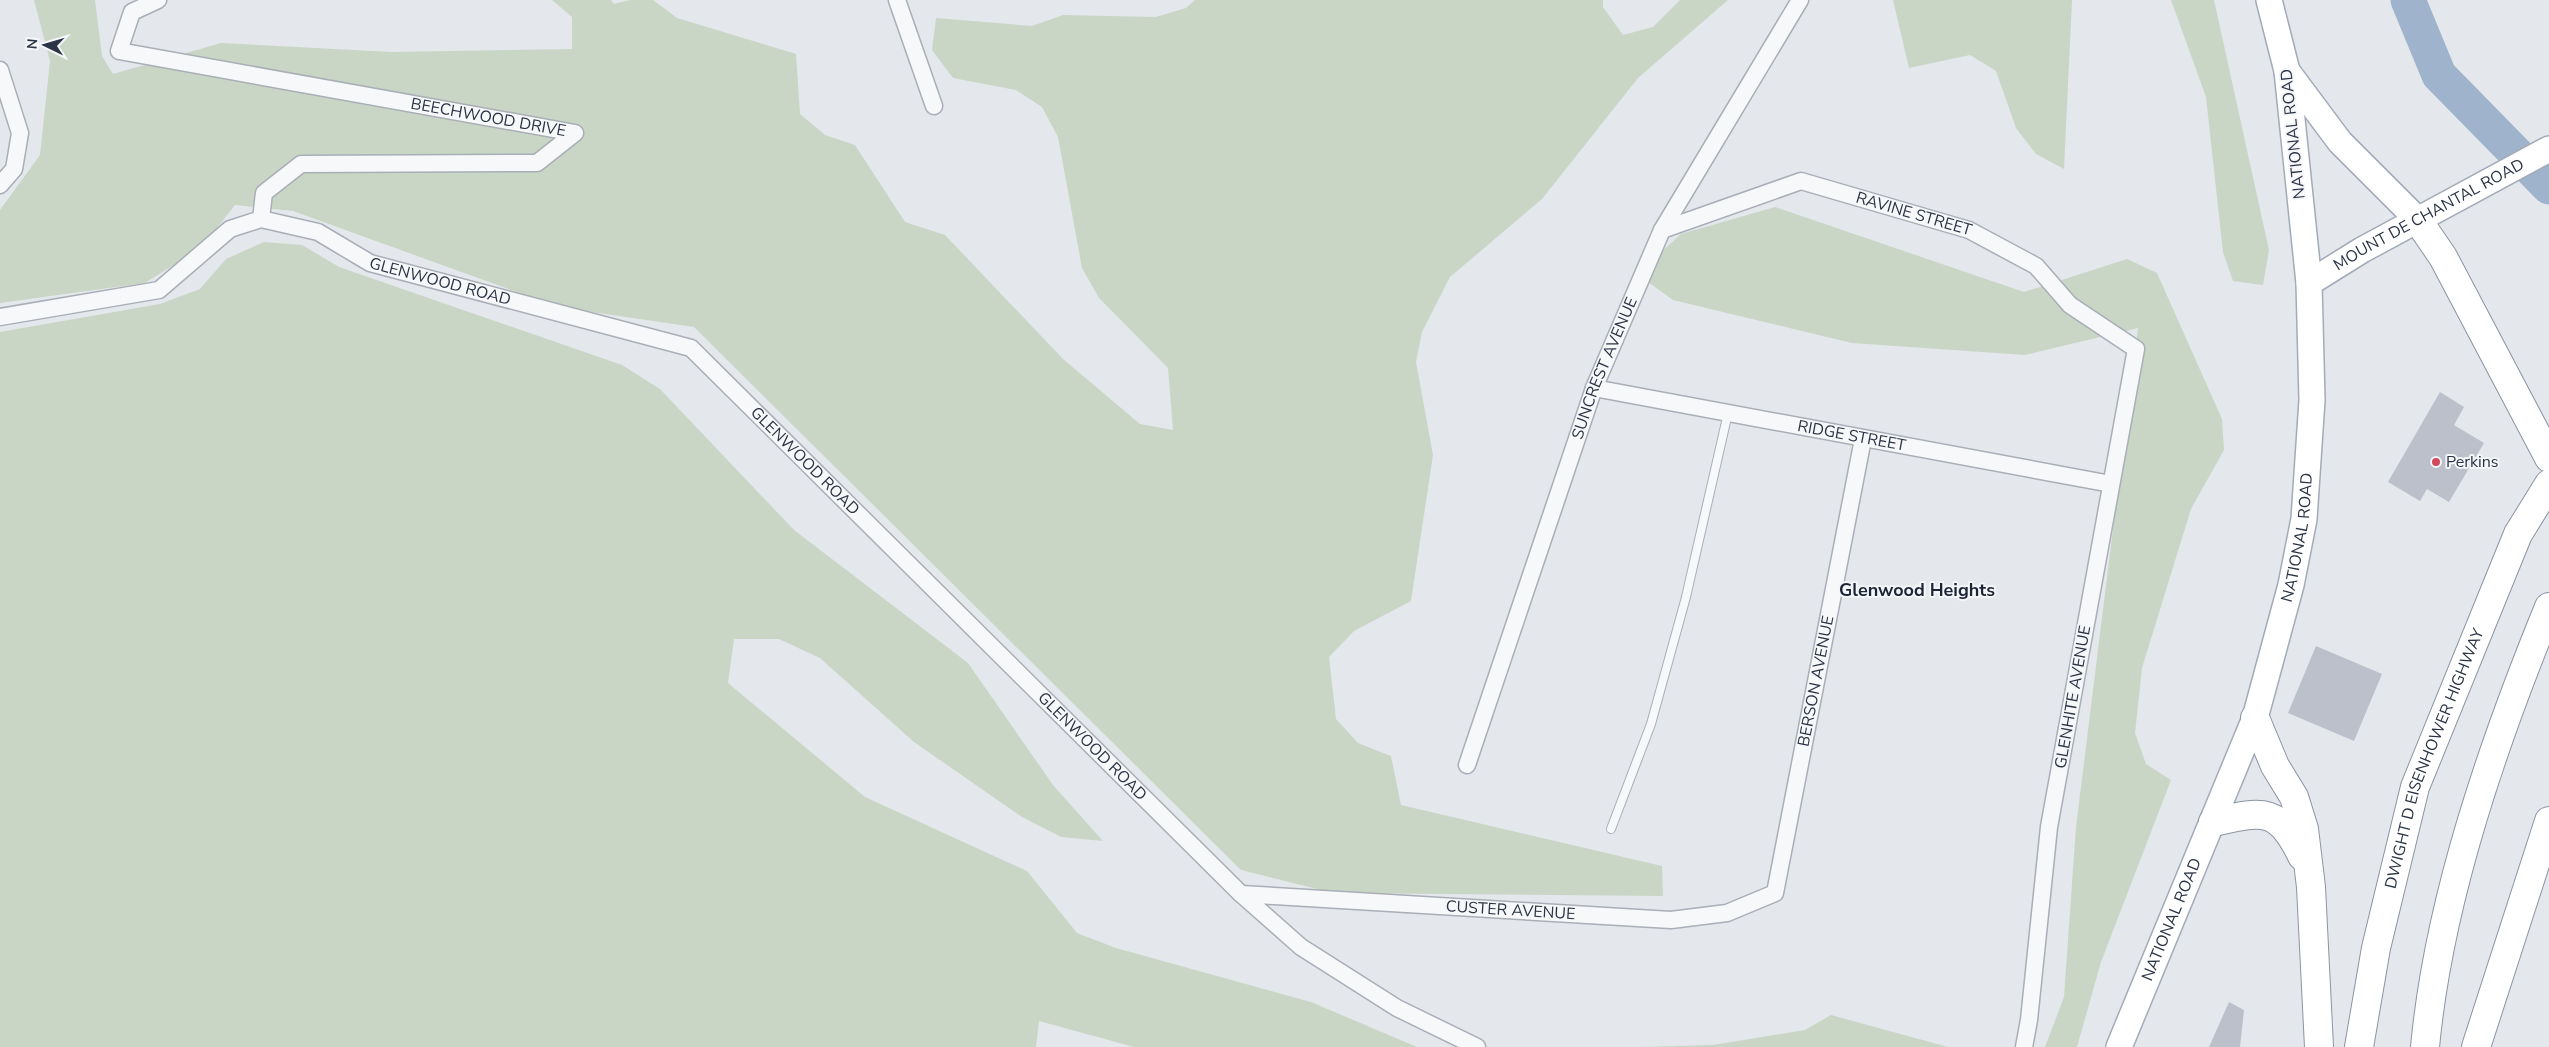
<svg xmlns="http://www.w3.org/2000/svg" width="2549" height="1047" font-family="'Nunito Sans',sans-serif">
<style>
.green{fill:#c9d6c5}
.lines{fill:none;stroke-linecap:round;stroke-linejoin:round}
.river{stroke:#9fb4cc;stroke-width:35}
.building{fill:#bbc0ca}
.service-casing{stroke:#a9aeb7;stroke-width:10}
.minor-casing{stroke:#a9aeb7;stroke-width:19}
.primary-casing{stroke:#a3abb8;stroke-width:28}
.motorway-casing{stroke:#8b94a3;stroke-width:30}
.service{stroke:#f7f8fa;stroke-width:8}
.minor{stroke:#f7f8fa;stroke-width:16}
.primary{stroke:#fff;stroke-width:25}
.motorway{stroke:#fff;stroke-width:28}
.poi-dot{fill:#d1495b;stroke:#f4f6f9;stroke-width:2}
.labels{text-anchor:middle;dominant-baseline:central;stroke-width:4;stroke-linejoin:round;paint-order:stroke}
.street-label{font-size:16px;fill:#2b3445;stroke:#f4f6f9}
.poi-label{font-size:16px;fill:#2b3445;stroke:#f4f6f9;text-anchor:start}
.neighbourhood-label{font-size:18px;font-weight:bold;fill:#1d2536;stroke:#f4f6f9}
</style>
<rect width="100%" height="100%" fill="#e4e7ec"/>
<g class="green">
<path d="M34,0H95L102,56L113,74L221,43L391,52L572,49V17L552,0H611L614,4L630,0H653L677,18L796,54L800,114L825,135L855,145L905,222L945,235L1063,359L1140,424L1173,430L1168,368L1099,298L1082,268L1058,137L1042,107L1016,90L953,78L932,50L936,18L1032,26L1063,15L1156,17L1186,8L1195,0H1603V7L1623,35L1653,27L1680,0H1728L1638,78L1542,199L1450,277L1422,332L1416,362L1433,455L1411,601L1354,631L1329,657L1336,719L1358,743L1391,756L1401,805L1662,866L1663,896L1333,893L1241,870L694,327L558,307L293,211L235,205L202,247L145,283L0,303V210L40,155L50,61Z"/>
<path d="M1893,0H2072L2064,169L2036,154L2016,128L1996,71L1970,55L1909,68Z"/>
<path d="M2171,0H2214L2269,250L2263,285L2233,281L2223,252L2206,97Z"/>
<path d="M1775,207L2024,292L2127,259L2157,273L2222,419L2224,450L2191,509L2142,668L2135,733L2146,764L2171,780L2101,962L2077,1047H2045L2064,997L2076,827L2138,328L2025,355L1852,343L1673,300L1648,282L1659,254L1681,234Z"/>
<path d="M264,242L302,245L339,267L622,365L660,389L794,530L968,663L1053,785L1103,841L1061,837L1022,817L914,742L820,658L779,639H734L728,683L865,797L1027,871L1077,933L1116,948L1311,1002L1417,1047H1134L1039,1021L1036,1047H0V332L160,304L200,289L226,259Z"/>
<path d="M1831,1015L1948,1047H1642L1713,1045L1805,1030Z"/>
</g>
<g class="lines">
<path class="river" d="M2408,0L2439,75L2549,187"/>
</g>
<g class="building">
<path d="M2440,392L2464,407L2454,425L2484,443L2449,502L2427,489L2420,501L2388,482Z"/>
<path d="M2316,646L2382,674L2354,741L2288,713Z"/>
<path d="M2229,1002L2244,1010L2240,1047H2209Z"/>
</g>
<g class="lines">
<defs>
<path id="service" d="M1611,829L1651,724L1686,597L1728,413"/>
<g id="minor">
<path id="s1" d="M158,0L132,12L119,51L575,133L537,163L301,164L264,193L261,219"/>
<path d="M897,0L934,106"/>
<path d="M0,70L20,133L14,169L0,185"/>
<path id="s2" d="M1662,230L1801,181L1969,230L2036,266L2070,305L2136,349L2049,827L2029,1020L2024,1047"/>
<path id="s3" d="M0,317L159,290L230,229L261,219L318,232L370,263L691,348L1241,894L1301,947L1397,1008L1477,1047"/>
<path id="s4" d="M1594,388L2111,484"/>
<path id="s5" d="M1467,765L1594,388L1662,230L1800,0"/>
<path id="s6" d="M1241,894L1671,920L1727,913L1775,893L1863,439"/>
</g>
<g id="primary">
<path d="M2287,71L2340,142L2417,219"/>
<path id="s7" d="M2309,283L2362,250L2549,149"/>
<path id="s8" d="M2119,1047L2255,718L2291,585L2304,519L2312,400L2309,283L2287,71L2269,0"/>
</g>
<g id="motorway">
<path d="M2417,219L2443,257L2549,458"/>
<path d="M2255,718L2275,766L2294,797L2304,829L2311,887L2319,1047"/>
<path d="M2213,822C2263,811 2278,806 2302,856"/>
<path id="s9" d="M2359,1047L2376,948L2415,787L2518,534L2549,484"/>
<path d="M2425,1047C2439,899 2493,744 2549,607"/>
<path d="M2476,1047L2549,821"/>
</g>
</defs>
<use href="#service" class="service-casing"/>
<use href="#minor" class="minor-casing"/>
<use href="#primary" class="primary-casing"/>
<use href="#motorway" class="motorway-casing"/>
<use href="#service" class="service"/>
<use href="#minor" class="minor"/>
<use href="#primary" class="primary"/>
<use href="#motorway" class="motorway"/>
</g>
<circle class="poi-dot" cx="2436" cy="462" r="5"/>
<g class="labels">
<g class="street-label">
<text stroke="none"><textPath href="#s1" startOffset="445">BEECHWOOD DRIVE</textPath></text>
<text transform="translate(2293 134) rotate(-96)">NATIONAL ROAD</text>
<text stroke="none"><textPath href="#s2" startOffset="265">RAVINE STREET</textPath></text>
<text stroke="none"><textPath href="#s7" startOffset="138">MOUNT DE CHANTAL ROAD</textPath></text>
<text stroke="none"><textPath href="#s3" startOffset="479">GLENWOOD ROAD</textPath></text>
<text stroke="none"><textPath href="#s5" startOffset="420">SUNCREST AVENUE</textPath></text>
<text stroke="none"><textPath href="#s4" startOffset="262">RIDGE STREET</textPath></text>
<text stroke="none"><textPath href="#s3" startOffset="899">GLENWOOD ROAD</textPath></text>
<text stroke="none"><textPath href="#s8" startOffset="542">NATIONAL ROAD</textPath></text>
<text stroke="none"><textPath href="#s6" startOffset="755">BERSON AVENUE</textPath></text>
<text transform="translate(2073 697) rotate(-80)">GLENHITE AVENUE</text>
<text stroke="none"><textPath href="#s3" startOffset="1304">GLENWOOD ROAD</textPath></text>
<text stroke="none"><textPath href="#s9" startOffset="299">DWIGHT D EISENHOWER HIGHWAY</textPath></text>
<text stroke="none"><textPath href="#s6" startOffset="270">CUSTER AVENUE</textPath></text>
<text stroke="none"><textPath href="#s8" startOffset="138">NATIONAL ROAD</textPath></text>
</g>
<g class="poi-label">
<text x="2446" y="462">Perkins</text>
</g>
<g class="neighbourhood-label">
<text x="1917" y="590">Glenwood Heights</text>
</g>
</g>
<g transform="translate(45 45) rotate(275)" stroke="#f4f6f9" stroke-width="4" paint-order="stroke">
<path d="M0-4L9 19L0 12L-9 19Z" fill="#2b3445"/>
<text y="-8" font-size="14" font-weight="bold" text-anchor="middle" fill="#2b3445">N</text>
</g>
</svg>
